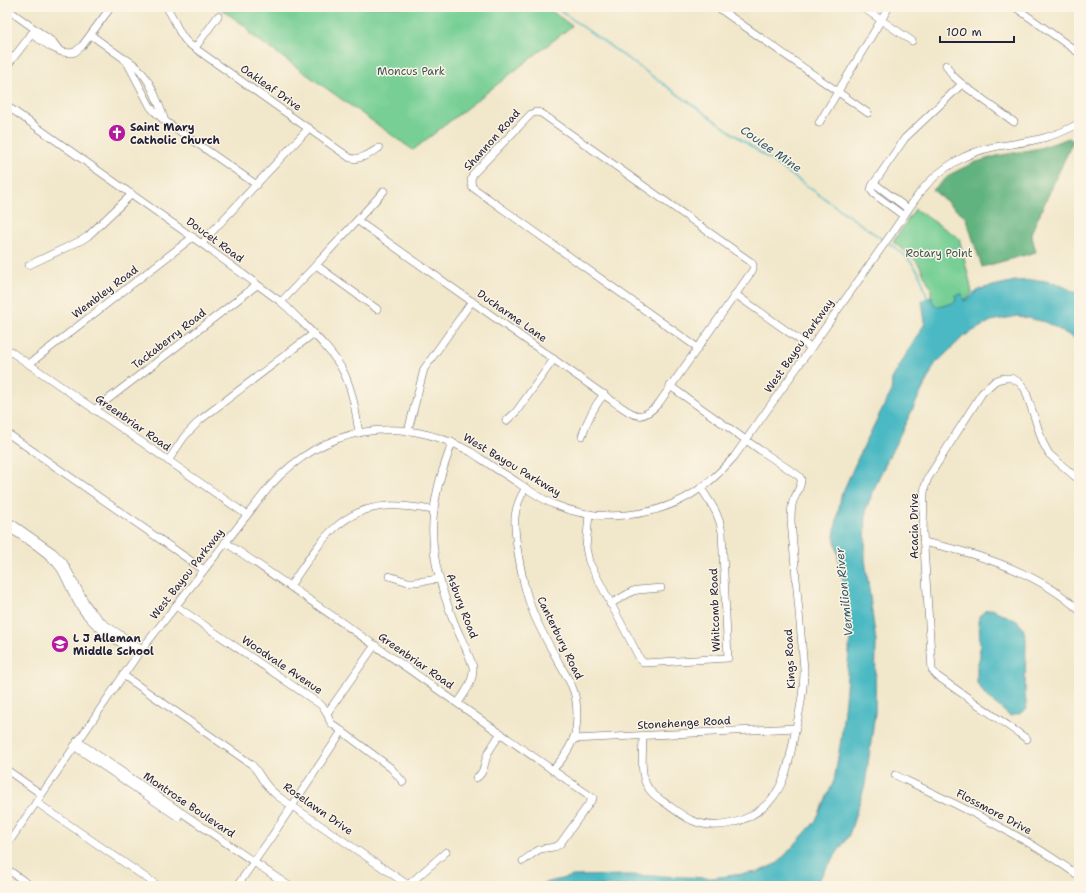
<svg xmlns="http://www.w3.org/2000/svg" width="1086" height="893" font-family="'Shantell Sans',sans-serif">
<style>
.green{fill:#77cf95;stroke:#4c7868}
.forest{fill:#61b27e;stroke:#426a5c}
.water{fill:#4bb9c3;stroke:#366e7f}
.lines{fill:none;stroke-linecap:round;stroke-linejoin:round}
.stream{stroke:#4bb9c3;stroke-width:1.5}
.minor-casing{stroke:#6a676d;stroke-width:8}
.minor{stroke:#fff;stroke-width:7}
.labels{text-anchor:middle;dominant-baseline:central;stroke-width:3;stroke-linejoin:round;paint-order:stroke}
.park-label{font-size:11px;fill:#3c5656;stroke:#fcf5e5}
.street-label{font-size:11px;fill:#22223b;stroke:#fcf5e5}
.poi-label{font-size:11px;font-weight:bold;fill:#22223b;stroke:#fcf5e5;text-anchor:start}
.water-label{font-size:12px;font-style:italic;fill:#30576b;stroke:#fcf5e5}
</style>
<rect width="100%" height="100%" fill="#fcf5e5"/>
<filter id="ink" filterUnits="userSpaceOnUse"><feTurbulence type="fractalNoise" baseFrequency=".025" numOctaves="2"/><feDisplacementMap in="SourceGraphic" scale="8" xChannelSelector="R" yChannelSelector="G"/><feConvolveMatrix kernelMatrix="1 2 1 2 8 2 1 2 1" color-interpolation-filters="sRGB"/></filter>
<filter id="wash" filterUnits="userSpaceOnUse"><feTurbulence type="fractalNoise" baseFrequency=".012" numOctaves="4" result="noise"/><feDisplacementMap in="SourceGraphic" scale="16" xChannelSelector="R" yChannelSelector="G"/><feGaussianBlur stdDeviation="0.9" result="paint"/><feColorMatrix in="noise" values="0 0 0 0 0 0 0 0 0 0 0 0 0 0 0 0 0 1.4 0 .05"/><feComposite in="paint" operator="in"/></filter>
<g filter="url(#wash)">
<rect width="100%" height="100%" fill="#f1e7cb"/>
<g class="green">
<path d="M218,7H546L572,26L413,150L250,34L248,28Z"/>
<path d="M915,209L959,238L969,278L972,293L966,299L936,309L931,302V288L918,263L907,252L893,242Z"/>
</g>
<path class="forest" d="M1069,138L1073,141L1031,233L1036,252L982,267L966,218L933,190L951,174L973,163L997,156L1040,148Z"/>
<g class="water">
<path d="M1039,280L1056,283L1079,294V343L1074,338L1046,322L1018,316L991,321L964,336L935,364L879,477L866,509L865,559L876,642L875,713L865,785L849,835L816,884L814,886H533L573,876L630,875L712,878L758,872L778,863L815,822L834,781L841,740L846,689L850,637L842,575L834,536L841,496L858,458L881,411L891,393L892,379L911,346L925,323L922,300L932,297V301L937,307L950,304L956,301L955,295L962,294L964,301L966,300L980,289L1015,281Z"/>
<path d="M992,609L1017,621L1023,628L1026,639L1025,694L1027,709L1019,714L1010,716L986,696L977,683V667L980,656L979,616L986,610Z"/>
</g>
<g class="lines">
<g class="stream">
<path d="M555,7L883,240"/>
<path d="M888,243C900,250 912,261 919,273C923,281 925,292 928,300"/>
</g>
</g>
</g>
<g filter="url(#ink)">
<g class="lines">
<defs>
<g id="minor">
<path d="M166,7C176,19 177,34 189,44L350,158C360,161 371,153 379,148"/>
<path d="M717,7L868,113"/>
<path d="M862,7L912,41"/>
<path d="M1015,7L1079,53"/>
<path d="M651,8L652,7"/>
<path d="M7,9L53,42L59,50"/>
<path d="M31,34L51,47L62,52L71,53L75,52L82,46L111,7"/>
<path d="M91,35L123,58L128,64L150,106L154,111L165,121L257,185"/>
<path d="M195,48L218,16"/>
<path d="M126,59C148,71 156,97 164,118"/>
<path d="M946,65L952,75L962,84L1014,122"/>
<path d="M7,66L34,31"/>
<path d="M7,106L202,244L281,302L288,308C306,327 333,350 344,373C353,392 356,413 359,433"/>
<path d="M819,123L889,7"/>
<path d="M874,183L908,209"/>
<path d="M904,216L874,194L871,190L872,186L905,138L962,84"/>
<path d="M358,221L614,402C634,415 640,424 659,403L752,271C754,267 754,265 751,262L541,113L536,112L531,114L473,174L471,180L472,187L698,348"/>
<path d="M202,244L208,236L309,128"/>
<path d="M29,265L82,240L88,236L132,194"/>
<path d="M316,265L377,309"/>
<path d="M735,294L811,348"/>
<path d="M281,302L316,265L384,191"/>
<path d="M7,349L247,515"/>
<path d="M29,364L193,237"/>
<path d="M94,410L257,285"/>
<path d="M506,421L516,412L554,359"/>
<path d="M408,431L424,369L472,301"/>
<path d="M7,433L204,570"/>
<path d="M582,436C587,420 593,408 604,394"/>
<path d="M452,442C447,459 440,475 437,492C426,539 437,578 454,622C460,637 468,651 473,667C474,681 466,691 458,703"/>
<path d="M168,461L184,437L200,420L313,334"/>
<path d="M525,489C512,510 514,523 517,547C521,571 525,594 535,617C542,633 551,648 559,663C564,672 571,682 574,692C578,705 578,728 573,740C568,751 561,762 552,770"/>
<path d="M589,514L586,548L589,562L640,659L644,663L728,658L722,532C719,513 711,504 701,488"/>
<path d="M7,520L53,552L63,562L86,604L92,612L104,624L142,649"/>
<path d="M7,527C23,537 49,552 60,568C70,584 75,604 89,618C102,633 121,643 138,654"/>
<path d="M225,542C349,626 470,713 593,798L560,844C554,849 548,847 541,849C535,851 529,857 523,861"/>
<path d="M923,542C977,553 1038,572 1079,610"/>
<path d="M389,576L408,582H415L439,579"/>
<path d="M290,586C316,549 337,508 388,506C403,505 419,508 434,510"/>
<path d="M610,604L633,591L638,590L661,588"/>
<path d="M176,606L321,705C329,712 326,715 331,723L391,768L403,782"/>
<path d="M123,675L251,764C257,769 260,777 265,783C269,789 274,793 279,797L408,885"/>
<path d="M328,712L375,645"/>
<path d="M643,736C643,750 640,771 646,784C650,794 660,799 668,805C675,810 683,816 691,820C718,832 749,822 769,802C787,783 790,756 795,732C800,711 804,691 804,669L791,521C791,515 791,508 793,501C796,494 802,486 801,479L799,476L760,450L670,386"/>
<path d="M573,739L796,728"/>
<path d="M1027,739L937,676L932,670L923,532L924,493L925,486L928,478L982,393L995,381L1000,379L1005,378H1011L1019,382L1025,389L1043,443L1049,454L1079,480"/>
<path d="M77,741L289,886"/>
<path d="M74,746L178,817"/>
<path d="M7,770L41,794"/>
<path d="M895,775C937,795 980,815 1020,838C1041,849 1060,863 1079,876"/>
<path d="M476,778C485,773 484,762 488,753C492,746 496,740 501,733"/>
<path d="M36,802L158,886"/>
<path d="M7,845L138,654L270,486C324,426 400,413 471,452C483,460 494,468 506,475C522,485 536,496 553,504C599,524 660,518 701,488C714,479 724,468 734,457L894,230C903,217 912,203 922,190C940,168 967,152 994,147C1024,142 1054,139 1079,123"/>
<path d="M7,869L31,886"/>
<path d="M237,886L270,839L342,731"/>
<path d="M407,886L446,852"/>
</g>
</defs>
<use href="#minor" class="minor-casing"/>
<use href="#minor" class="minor"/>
</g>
</g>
<defs>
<symbol id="church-disc" viewBox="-11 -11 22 22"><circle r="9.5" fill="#b5179e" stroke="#fcf5e5"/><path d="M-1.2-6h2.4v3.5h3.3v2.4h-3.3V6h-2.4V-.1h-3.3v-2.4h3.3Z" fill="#fff"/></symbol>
<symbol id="school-disc" viewBox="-11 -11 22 22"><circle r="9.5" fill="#b5179e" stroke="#fcf5e5"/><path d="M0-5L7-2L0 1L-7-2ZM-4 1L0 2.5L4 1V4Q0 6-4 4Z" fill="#fff"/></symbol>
</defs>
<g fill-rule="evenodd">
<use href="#church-disc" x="107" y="123" width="20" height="20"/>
<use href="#school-disc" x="50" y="634" width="20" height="20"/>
</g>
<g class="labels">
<g class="park-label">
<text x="411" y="71">Moncus Park</text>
<text x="939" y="253">Rotary Point</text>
</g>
<g class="street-label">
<text transform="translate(271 88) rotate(35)">Oakleaf Drive</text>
<text transform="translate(492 140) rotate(-48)">Shannon Road</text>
<text transform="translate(215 240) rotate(36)">Doucet Road</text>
<text transform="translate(105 292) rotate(-37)">Wembley Road</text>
<text transform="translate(512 316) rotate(35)">Ducharme Lane</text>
<text transform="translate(169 339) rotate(-38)">Tackaberry Road</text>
<text transform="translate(799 346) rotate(-55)">West Bayou Parkway</text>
<text transform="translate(133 423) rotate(35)">Greenbriar Road</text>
<text transform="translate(512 465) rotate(31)">West Bayou Parkway</text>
<text transform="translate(914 526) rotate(-90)">Acacia Drive</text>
<text transform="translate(187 574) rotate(-52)">West Bayou Parkway</text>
<text transform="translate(462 606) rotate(69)">Asbury Road</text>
<text transform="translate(715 610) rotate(-92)">Whitcomb Road</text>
<text transform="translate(560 638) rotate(64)">Canterbury Road</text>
<text transform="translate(790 659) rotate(-93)">Kings Road</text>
<text transform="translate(416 661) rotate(35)">Greenbriar Road</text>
<text transform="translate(282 665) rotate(34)">Woodvale Avenue</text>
<text transform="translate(684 723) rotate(-3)">Stonehenge Road</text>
<text transform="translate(189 805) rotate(34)">Montrose Boulevard</text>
<text transform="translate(318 809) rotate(35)">Roselawn Drive</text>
<text transform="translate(994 812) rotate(28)">Flossmore Drive</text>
</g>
<g class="poi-label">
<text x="130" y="127">Saint Mary<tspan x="130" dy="13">Catholic Church</tspan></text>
<text x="73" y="638">L J Alleman<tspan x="73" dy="13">Middle School</tspan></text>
</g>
<g class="water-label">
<text transform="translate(771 149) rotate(35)">Coulee Mine</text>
<text transform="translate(844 592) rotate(-96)">Vermilion River</text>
</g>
</g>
<rect width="1086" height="893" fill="none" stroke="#fcf5e5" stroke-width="24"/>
<path d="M940 36v6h74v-6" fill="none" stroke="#22223b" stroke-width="2"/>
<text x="946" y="36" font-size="12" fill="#22223b" stroke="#fcf5e5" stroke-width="3" paint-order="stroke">100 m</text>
</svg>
